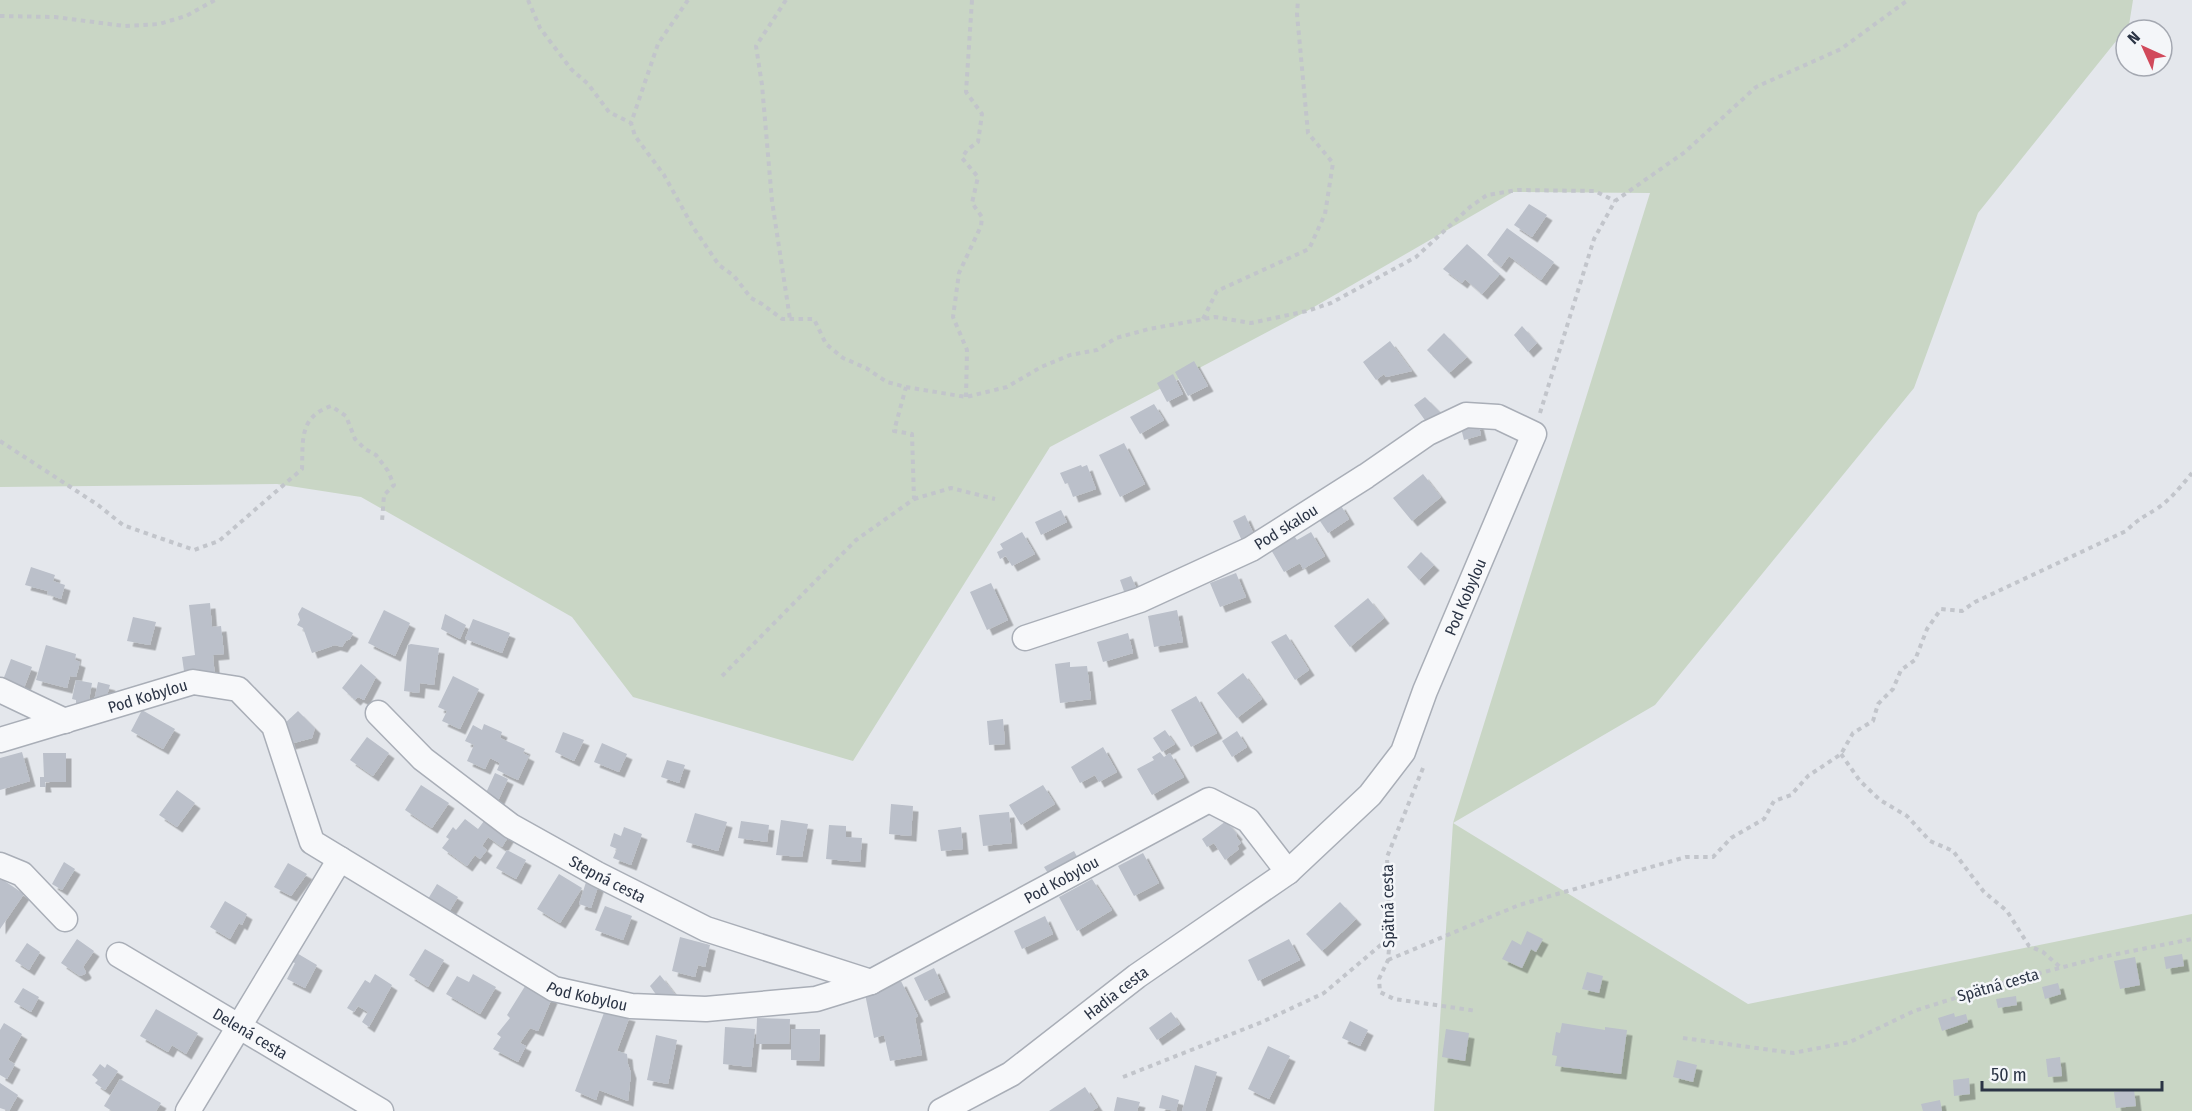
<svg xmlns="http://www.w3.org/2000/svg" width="2192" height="1111" font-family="'Fira Sans Condensed',sans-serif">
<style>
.green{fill:#c9d6c5}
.building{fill:#bbc0ca;filter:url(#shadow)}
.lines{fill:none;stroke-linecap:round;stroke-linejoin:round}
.minor-casing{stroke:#a9aeb7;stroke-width:27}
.path{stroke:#c2c5cb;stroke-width:4;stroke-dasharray:4.5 4.5;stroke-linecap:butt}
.minor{stroke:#f7f8fa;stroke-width:24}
.labels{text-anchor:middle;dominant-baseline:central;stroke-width:5;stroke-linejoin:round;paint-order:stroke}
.street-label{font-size:16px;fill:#2b3445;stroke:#f4f6f9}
</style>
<defs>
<filter id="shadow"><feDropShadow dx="5.5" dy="5.5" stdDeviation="0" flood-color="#0004"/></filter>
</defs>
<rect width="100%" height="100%" fill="#e4e7ec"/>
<path class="green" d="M0,0H2133L2129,25L1978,213L1914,388L1655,705L1453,823L1748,1004L2192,914V1111H1434L1453,823L1650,193L1513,192L1307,311L1050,447L853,761L633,697L572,617L361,497L277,484L0,487Z"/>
<g class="building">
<path d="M1529,204L1547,215L1532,237L1514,225Z"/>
<path d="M1507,228L1554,262L1541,280L1509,256L1501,267L1487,255Z"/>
<path d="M1467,244L1500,274L1482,294L1465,279L1462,283L1443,269Z"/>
<path d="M1522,326L1537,343L1528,352L1514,335Z"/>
<path d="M1444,333L1467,357L1449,373L1427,350Z"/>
<path d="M1390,341L1412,371L1386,377L1384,374L1376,380L1363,362Z"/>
<path d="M1194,361L1208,386L1188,396L1175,372Z"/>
<path d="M1173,374L1183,394L1167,402L1157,383Z"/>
<path d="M1425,397L1441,413L1427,423L1414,405Z"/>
<path d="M1154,404L1164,420L1140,434L1130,417Z"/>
<path d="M1478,423L1481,435L1464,440L1461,428Z"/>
<path d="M1124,443L1145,484L1120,497L1099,455Z"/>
<path d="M1081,465L1082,467L1087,465L1096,489L1073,497L1068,483L1065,484L1060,473Z"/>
<path d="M1423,474L1441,497L1412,521L1393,498Z"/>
<path d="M1340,504L1349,519L1328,533L1318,518Z"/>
<path d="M1061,510L1067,522L1041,535L1035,522Z"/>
<path d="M1245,515L1255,537L1243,543L1233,521Z"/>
<path d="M1022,532L1035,554L1012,566L1006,556L1000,559L997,552L1003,549L1000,544Z"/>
<path d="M1311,532L1325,556L1303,569L1300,563L1284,572L1270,548L1293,534L1297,540Z"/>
<path d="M1421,552L1434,565L1419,580L1407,567Z"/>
<path d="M31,567L55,575L53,581L65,585L61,599L47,594L48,591L25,585Z"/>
<path d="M1236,573L1246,597L1220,607L1210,583Z"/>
<path d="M1131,576L1138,592L1126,597L1120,580Z"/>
<path d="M991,583L1008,620L987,630L970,592Z"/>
<path d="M1368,598L1384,618L1350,647L1334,626Z"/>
<path d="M210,603L212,627L221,626L224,654L213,655L215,677L185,678L182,657L195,655L189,605Z"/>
<path d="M302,607L353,633L350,639L346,641L342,647L335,645L312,653L303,628L297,625L300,620L298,614Z"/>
<path d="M384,610L410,623L395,656L368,643Z"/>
<path d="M1177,610L1183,642L1154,647L1148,616Z"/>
<path d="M445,614L466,625L460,639L441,629Z"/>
<path d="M133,617L156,622L150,645L127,641Z"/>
<path d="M473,619L510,633L502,653L465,639Z"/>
<path d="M1128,633L1133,653L1103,662L1097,642Z"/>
<path d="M1286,634L1309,670L1295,680L1271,642Z"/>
<path d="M411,644L439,648L434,685L420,683L419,693L404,691L408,645Z"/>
<path d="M46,645L76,654L75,660L80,662L76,677L70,676L67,688L36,680Z"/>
<path d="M11,659L32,667L24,688L3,680Z"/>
<path d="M1070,662V667L1087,666L1091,699L1060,703L1055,664Z"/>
<path d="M361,664L376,677L364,700L358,697L355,700L342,688Z"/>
<path d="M1243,673L1262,699L1237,718L1217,693Z"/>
<path d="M453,676L479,689L460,729L442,721L447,711L438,707Z"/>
<path d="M76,680L92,683L88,706L76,703V700L72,699Z"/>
<path d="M98,682L110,685L105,702L93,706Z"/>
<path d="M1196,696L1217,733L1191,747L1171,710Z"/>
<path d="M142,710L175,729L163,749L131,731Z"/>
<path d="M298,711L315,728L312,738L290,744L284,724Z"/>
<path d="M1003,719L1005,744L989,745L987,721Z"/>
<path d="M484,724L502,732L500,738L525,749L523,753L529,756L518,780L497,770L500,763L490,758L485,769L467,761L474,745L465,741L473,725L482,730Z"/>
<path d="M1165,730L1175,744L1162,752L1153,738Z"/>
<path d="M1237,731L1247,747L1232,757L1222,741Z"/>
<path d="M563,732L584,740L574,761L555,752Z"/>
<path d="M367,737L389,753L373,776L350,760Z"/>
<path d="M602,743L627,754L619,772L594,762Z"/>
<path d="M1103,747L1117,772L1099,782L1095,775L1080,783L1071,767Z"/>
<path d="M22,752L30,781L0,790V758Z"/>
<path d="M1160,752L1164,757L1170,753L1184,777L1152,795L1137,769L1154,760L1152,757Z"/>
<path d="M43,753H66V782H45L46,787H40V777H44Z"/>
<path d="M667,760L685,765L679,783L661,777Z"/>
<path d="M495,773L508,779L498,801L485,795Z"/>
<path d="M421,785L449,803L432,828L405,810Z"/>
<path d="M1043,785L1055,804L1021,825L1009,805Z"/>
<path d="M177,790L195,803L177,827L159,815Z"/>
<path d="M891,804L913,806L911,836L889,834Z"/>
<path d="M1009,812L1012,843L983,846L979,815Z"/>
<path d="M695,813L727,822L718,851L686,842Z"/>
<path d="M487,817L510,834L502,847L488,837L482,846L487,850L480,859L475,855L467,866L442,848L449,839L446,837L453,827L456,830L465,819L478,829Z"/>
<path d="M781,820L808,824L802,857L776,855Z"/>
<path d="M741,821L769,825L767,842L738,838Z"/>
<path d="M1226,821L1237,834L1236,836L1241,843L1237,846L1239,849L1225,860L1214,843L1207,847L1202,839Z"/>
<path d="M829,825L846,826V837L862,838L860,862L826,859Z"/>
<path d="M624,827L642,834L631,865L613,858L617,849L610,846L614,833L621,836Z"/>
<path d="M961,827L963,849L941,851L938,830Z"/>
<path d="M507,850L526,860L516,879L496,868Z"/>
<path d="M1074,851L1080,862L1051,878L1044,867Z"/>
<path d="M1143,853L1159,883L1134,896L1118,866Z"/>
<path d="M64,862L75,869L62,890L52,884Z"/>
<path d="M288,863L307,874L291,896L274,887Z"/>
<path d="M559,874L582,888L560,923L537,909Z"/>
<path d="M0,878L24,894L0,929Z"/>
<path d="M587,879L599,884L591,908L579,904Z"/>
<path d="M1092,879L1112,910L1077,931L1059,897Z"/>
<path d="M437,884L458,897L446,917L425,904Z"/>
<path d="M225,901L247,914L242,925L239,923L230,939L210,927Z"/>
<path d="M1340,902L1356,919L1322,951L1306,934Z"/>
<path d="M605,906L632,916L623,940L595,930Z"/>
<path d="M1045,916L1053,934L1022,949L1014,931Z"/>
<path d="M1527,931L1543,939L1536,952L1531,949L1522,968L1502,959L1512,940L1521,945Z"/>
<path d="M680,937L710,945L705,967L698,965L695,977L672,971Z"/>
<path d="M77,939L94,951L83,967L86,972L85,974L80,976L61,963Z"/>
<path d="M1289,939L1300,960L1258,981L1248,960Z"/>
<path d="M27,943L40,952L29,970L15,961Z"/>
<path d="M425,949L444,960L428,987L409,975Z"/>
<path d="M295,952L317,965L305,988L287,979L295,963L290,961Z"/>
<path d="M2182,954L2184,966L2166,969L2164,957Z"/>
<path d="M2135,957L2140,985L2120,989L2114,961Z"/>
<path d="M934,968L945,992L925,1001L914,978Z"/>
<path d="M1587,972L1603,976L1599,993L1582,989Z"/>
<path d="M375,974L392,985L369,1027L362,1022L368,1012L358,1006L354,1012L347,1008L365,980L370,983Z"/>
<path d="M473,974L496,987L480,1014L446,994L457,976L469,982Z"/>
<path d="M660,975L681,1002L662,1003L650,986Z"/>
<path d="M901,981L918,1016L915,1018L922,1055L890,1061L884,1035L874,1038L865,994Z"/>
<path d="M527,983L552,998L538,1031L530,1028L520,1043L526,1046L518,1062L493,1049L501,1037L497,1034L510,1018L507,1015Z"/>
<path d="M2058,983L2061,994L2045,999L2042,987Z"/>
<path d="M23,988L39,997L31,1012L14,1002Z"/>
<path d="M2016,996L2017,1005L1998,1008L1996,999Z"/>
<path d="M156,1009L198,1033L186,1054L172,1045L168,1052L140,1036Z"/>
<path d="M605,1010L630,1016L617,1051L627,1054L628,1064L631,1073L628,1101L599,1090L596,1100L575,1091Z"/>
<path d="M1171,1012L1180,1024L1157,1040L1149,1028Z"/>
<path d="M1954,1013L1955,1017L1966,1014L1968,1022L1942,1031L1938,1018Z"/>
<path d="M757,1018L790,1019L789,1044H756Z"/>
<path d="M1350,1021L1368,1030L1360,1046L1342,1038Z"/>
<path d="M4,1023L22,1034L8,1060L15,1064L7,1079L0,1075V1030Z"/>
<path d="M1562,1023L1605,1030V1027L1627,1030L1621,1074L1555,1066L1557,1056L1552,1055L1556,1032L1560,1033Z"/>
<path d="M725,1027L755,1029L751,1067L723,1064Z"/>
<path d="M791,1029H820L819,1061L791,1060Z"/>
<path d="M1446,1029L1469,1033L1465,1061L1442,1057Z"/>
<path d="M656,1035L677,1040L668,1084L647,1080Z"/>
<path d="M1268,1046L1290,1056L1269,1099L1248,1089Z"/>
<path d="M2060,1057L2062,1076L2048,1077L2046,1059Z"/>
<path d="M1677,1060L1697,1065L1693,1082L1673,1077Z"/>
<path d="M100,1064L105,1068L107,1064L118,1071L105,1090L95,1083L98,1080L92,1075Z"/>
<path d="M1195,1065L1217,1072L1205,1111H1182Z"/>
<path d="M1969,1078L1970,1094L1954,1096L1953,1080Z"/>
<path d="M120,1079L161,1103L156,1111H112L104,1106Z"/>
<path d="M0,1083L18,1095L9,1111L0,1108Z"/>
<path d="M1085,1087L1098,1107L1092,1111H1049Z"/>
<path d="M2134,1090L2136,1106L2116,1108L2114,1092Z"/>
<path d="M1162,1095L1179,1100L1176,1111L1159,1108Z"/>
<path d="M1117,1097L1140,1102L1137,1111H1114Z"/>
<path d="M1940,1100L1942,1111H1923L1921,1104Z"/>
</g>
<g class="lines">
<defs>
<g id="minor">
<path d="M0,690L65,721"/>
<path id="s1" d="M378,713L423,759L511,826L597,874L706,929L871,982"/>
<path id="s2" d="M0,740L193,682L238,689L274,726L312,842L554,989L631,1006L706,1009L816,999L871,982L1209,800L1248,820L1288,872"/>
<path d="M0,865L22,874L65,919"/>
<path id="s3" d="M119,955L381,1111"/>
<path d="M188,1111L340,859"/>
<path id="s4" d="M941,1111L1011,1074L1137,976L1288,872L1370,795L1403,752L1425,691L1534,434L1498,417L1466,415L1428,433L1366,476L1251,549L1140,600L1025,638"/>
</g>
</defs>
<use href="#minor" class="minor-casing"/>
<g class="path">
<path d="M528,0L540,28L571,69L588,84L609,112L631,123"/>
<path d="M688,0L658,44L631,123L635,136L664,175L693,227L719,265L734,276L751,298L762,304L782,319H814L826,344L843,358L866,368L887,382L906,387L966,397L1007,387L1041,367L1070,355L1097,350L1116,338L1149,329L1215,317L1251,323L1307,311L1331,303L1416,257L1470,207L1487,195L1518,190L1595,191L1615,201"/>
<path d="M786,0L756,46L762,85L772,201L790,319"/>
<path d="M0,16L55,17L124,26L159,24L186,16L215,0"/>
<path d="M1203,319L1217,291L1309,249L1325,214L1333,163L1308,133L1297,14L1298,0"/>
<path d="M966,397L967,350L953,317L959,273L981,226L982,217L972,203L978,177L962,158L967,150L978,142L982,114L966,92L972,0"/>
<path d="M1540,413L1594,239L1615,201L1685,152L1756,87L1841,49L1908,0"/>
<path d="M0,441L98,505L123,525L194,550L219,541L302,469C303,440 299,417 331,406L346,416L355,439L365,449L376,455L388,471L394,485L384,495L382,522"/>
<path d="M914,499L951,488L995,499"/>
<path d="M722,676L856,540L914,499L912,434L894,431L906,387"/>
<path d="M1841,754L1860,781L1880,800L1907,816L1930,841L1953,851L1984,892L2007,911L2029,946L2043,952L2060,967"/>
<path d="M1423,768L1387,857L1390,938L1388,960L1379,979L1380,992L1394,999L1477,1011"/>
<path d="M1388,960L1519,905L1686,857H1713L1731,838L1764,819L1774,801L1791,795L1808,776L1841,754L1853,733L1873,721L1878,704L1893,689L1901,670L1915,660L1927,629L1941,609L1962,611L1975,602L2126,531C2139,518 2144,517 2158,508C2171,499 2182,485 2192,473"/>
<path d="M1683,1038L1793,1053L1850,1042L1914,1011L2009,981L2102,957L2192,939"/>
<path d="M1123,1077L1262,1022L1324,993L1389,938"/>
</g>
<use href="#minor" class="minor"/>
</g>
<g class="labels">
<g class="street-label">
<text transform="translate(1286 527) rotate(-32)">Pod skalou</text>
<text stroke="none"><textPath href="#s4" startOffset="756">Pod Kobylou</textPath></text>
<text stroke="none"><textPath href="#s2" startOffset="154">Pod Kobylou</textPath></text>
<text stroke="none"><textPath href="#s1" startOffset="285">Stepná cesta</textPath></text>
<text stroke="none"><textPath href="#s2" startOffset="1242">Pod Kobylou</textPath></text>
<text transform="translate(1388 906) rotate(-91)">Spätná cesta</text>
<text transform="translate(1998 985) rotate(-16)">Spätná cesta</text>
<text stroke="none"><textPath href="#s4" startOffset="212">Hadia cesta</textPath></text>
<text stroke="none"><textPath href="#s2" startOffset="738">Pod Kobylou</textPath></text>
<text stroke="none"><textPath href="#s3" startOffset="153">Delená cesta</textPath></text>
</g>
</g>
<g transform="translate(2144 48) rotate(315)"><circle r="28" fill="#f4f6f9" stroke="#a4a8b1" stroke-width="1.5"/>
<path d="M0-4.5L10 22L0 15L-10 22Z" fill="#d1495b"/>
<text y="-9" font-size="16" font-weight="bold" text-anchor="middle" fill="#2b3445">N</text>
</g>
<path d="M1982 1081v9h180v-9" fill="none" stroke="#2b3445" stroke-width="3"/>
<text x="1991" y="1081" font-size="18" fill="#2b3445" stroke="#f4f6f9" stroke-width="4.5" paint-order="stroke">50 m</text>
</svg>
